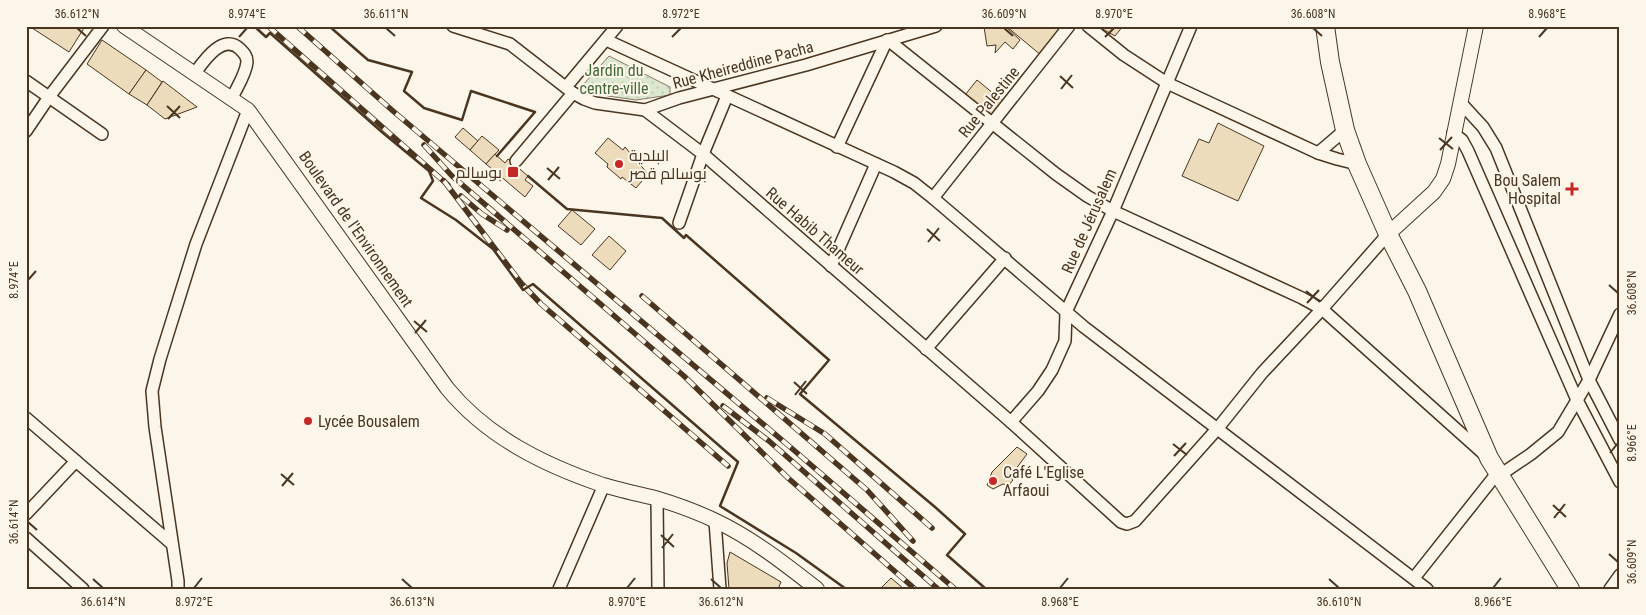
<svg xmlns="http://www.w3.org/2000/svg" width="1646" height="615" font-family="'Roboto Condensed',Cairo,sans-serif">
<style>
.grass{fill:url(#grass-dots);stroke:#887966}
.building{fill:#ecdcbc;stroke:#4a3520}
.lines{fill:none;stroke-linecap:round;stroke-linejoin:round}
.minor-casing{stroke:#4a3520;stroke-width:14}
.tertiary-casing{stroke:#4a3520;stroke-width:16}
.primary-casing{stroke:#4a3520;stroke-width:20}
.minor{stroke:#fbf6e9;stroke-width:11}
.tertiary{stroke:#fbf6e9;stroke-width:14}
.primary{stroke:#fbf6e9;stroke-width:18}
.rail-casing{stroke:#4a3520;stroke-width:5.5}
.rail{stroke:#fbf6e9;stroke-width:4;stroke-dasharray:11;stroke-linecap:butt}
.wall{stroke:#4a3520;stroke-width:2.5}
.ticks{fill:none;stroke:#4a3520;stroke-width:2}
.poi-dot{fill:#c62828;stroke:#fbf6e9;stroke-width:2}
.labels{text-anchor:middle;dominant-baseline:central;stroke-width:4;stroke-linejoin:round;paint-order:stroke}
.street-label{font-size:16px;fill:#4a3520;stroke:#fbf6e9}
.park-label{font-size:16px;fill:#436837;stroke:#fbf6e9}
.poi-label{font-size:16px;fill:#4a3520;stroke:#fbf6e9;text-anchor:start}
.neatline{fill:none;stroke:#4a3520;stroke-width:2}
.ticks-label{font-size:12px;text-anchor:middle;fill:#4a3520}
</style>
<defs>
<pattern id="grass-dots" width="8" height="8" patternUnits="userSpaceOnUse" patternTransform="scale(1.25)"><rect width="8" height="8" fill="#dce7d0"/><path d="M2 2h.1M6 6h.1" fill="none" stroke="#bec7b2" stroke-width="1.8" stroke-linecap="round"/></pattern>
</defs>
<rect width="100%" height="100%" fill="#fbf6e9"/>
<path class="grass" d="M609,56L670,87V95L636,100L608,96L582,86Z"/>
<g class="building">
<path d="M29,26H82L84,28L69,52Z"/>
<path d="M1005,26L1020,40L1013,49L1005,42L995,53L996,45L987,46L984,27Z"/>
<path d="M1006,26H1067L1042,56Z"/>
<path d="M1097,26H1123L1115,36Z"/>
<path d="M102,40L146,70L129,94L87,64Z"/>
<path d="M146,70L162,82L147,105L129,94Z"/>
<path d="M977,80L1005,103L995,117L965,95Z"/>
<path d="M163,81L197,107L165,119L147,105Z"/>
<path d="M1218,123L1264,146L1238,201L1182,176L1199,139L1209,143Z"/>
<path d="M463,128L478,141L470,150L455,137Z"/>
<path d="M482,136L499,150L486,164L470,150Z"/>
<path d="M608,138L623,150L625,147L648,174L636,188L622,177L621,179L607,167L608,164L595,153Z"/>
<path d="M495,154L505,163L508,159L528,176L525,180L533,186L525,197L486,164Z"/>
<path d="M572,210L595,229L581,245L558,226Z"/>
<path d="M609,236L626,251L610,270L592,255Z"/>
<path d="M1017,447L1027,454L1010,477L1013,480L1008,486L1003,484L993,489L987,485L992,472Z"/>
<path d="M730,552L781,582L778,589H729L727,563Z"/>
<path d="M891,578L904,589H880Z"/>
</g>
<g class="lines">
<defs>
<g id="minor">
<path d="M453,26L510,44L573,93L584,99L595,103L645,110L703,154L1011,422L1121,522L1127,524L1135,521L1218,428L1262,373L1322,309L1388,234"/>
<path d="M1088,26L1124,55L1167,83L1318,153L1337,159L1357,164"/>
<path d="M606,40L894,172L914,183L933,198L1084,327L1427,589"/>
<path d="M888,40L1056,174L1087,196L1113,211L1302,298L1322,309L1484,454"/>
<path d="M195,73C203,62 223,32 240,49C244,53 247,56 247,62C246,74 237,87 232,98"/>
<path d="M26,81L102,134"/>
<path d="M566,87L617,26"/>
<path d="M1460,102L1483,127L1496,148L1589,380L1620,440"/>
<path d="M645,110L679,98L806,65L936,26"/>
<path d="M26,131L49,97L103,26"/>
<path d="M1453,133L1462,140L1468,151L1577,400L1620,482"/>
<path d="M837,147L887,40"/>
<path d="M1318,153L1345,130"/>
<path d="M516,161L573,93"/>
<path d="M933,198L1069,26"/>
<path d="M679,223L703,154L727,96"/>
<path d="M831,266L876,164"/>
<path d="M926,349L1005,258"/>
<path d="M26,418L171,543"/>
<path d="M1011,422L1038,391L1052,370L1065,341L1066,312L1113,211L1191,26"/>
<path d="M1500,475L1531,454L1558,432L1589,380L1620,314"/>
<path d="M657,499L658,589"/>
<path d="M26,514L76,461"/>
<path d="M715,521L720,589"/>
<path d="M26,538L83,589"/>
<path d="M1414,578L1498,472"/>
<path d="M178,589V581L155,427L152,391L160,359L196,244L248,110"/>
<path d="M559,589L604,485"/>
<path d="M1610,589L1620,575"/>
</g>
<g id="tertiary">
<path d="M124,26L248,110L447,388C487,437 544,465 603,485C620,490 638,494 655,498C675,504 697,512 716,521C752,538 785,564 817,589"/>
<path d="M1388,234L1434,192L1443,179L1448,164L1476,26"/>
</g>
<path id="primary" d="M1325,26L1330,62L1345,130L1357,164L1388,234L1417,291L1489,458L1570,589"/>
</defs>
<use href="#minor" class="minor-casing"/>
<use href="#tertiary" class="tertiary-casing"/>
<use href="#primary" class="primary-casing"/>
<use href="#minor" class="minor"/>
<use href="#tertiary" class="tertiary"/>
<use href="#primary" class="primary"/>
<defs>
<g id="rail">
<path d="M268,26L448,185"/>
<path d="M297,26L393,111L789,446L955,589"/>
<path d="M424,145L452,176L684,376L788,478L915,589"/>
<path d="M444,181L521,283L541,304L728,466"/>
<path d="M461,196L482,214L507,230"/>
<path d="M642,296L867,490L913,541"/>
<path d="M767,398L825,434L932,528"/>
<path d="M723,406L769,441L938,589"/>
</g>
</defs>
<use href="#rail" class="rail-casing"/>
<use href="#rail" class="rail"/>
<g class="wall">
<path d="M254,26L266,37L270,33L383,133L429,171L433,181L421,198L456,220L493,249L523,290L533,284L738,462L720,506L796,553L846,589"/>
<path d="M329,26L368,60L412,72L404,91L424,108L462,120L471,91L535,112L497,156"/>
<path d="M528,176L567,209L662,218L684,238L686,235L829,360L800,394L935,507L965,534L947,555L986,589"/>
</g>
</g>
<path class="ticks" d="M77,28L86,36M386,28L395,36M1004,28L1013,36M1313,28L1322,36M239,37L247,28M672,37L681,28M1105,37L1114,28M1539,37L1547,28M1060,76L1073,88M1061,89L1072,75M167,106L180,118M168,119L180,106M1439,138L1453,149M1440,150L1452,137M547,168L560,179M548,180L559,167M927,229L940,241M928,242L939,228M28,280L36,271M1609,285L1618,293M1306,291L1320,302M1307,303L1319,290M414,321L427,332M415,333L426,320M794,382L807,394M795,395L806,381M1173,444L1187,455M1610,453L1618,443M1174,456L1186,443M281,474L294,485M282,486L293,473M1553,505L1566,517M1554,518L1565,504M28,522L37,530M661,535L674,547M662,548L673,534M1609,554L1618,562M93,579L103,588M402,579L412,588M711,579L721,588M1329,579L1339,588M194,588L202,578M627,588L635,578M1060,588L1068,578M1493,588L1501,578"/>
<g class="poi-dot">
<circle cx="619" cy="164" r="5"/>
<rect x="507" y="166" width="12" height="12" rx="2.5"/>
<path d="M1569.5 181.5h5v5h5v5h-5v5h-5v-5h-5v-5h5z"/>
<circle cx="308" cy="421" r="5"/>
<circle cx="993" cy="481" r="5"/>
</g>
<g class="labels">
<g class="street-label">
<text transform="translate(743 65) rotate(-15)">Rue Kheireddine Pacha</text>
<text transform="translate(989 102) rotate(-51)">Rue Palestine</text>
<text transform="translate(1089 221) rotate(-66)">Rue de Jérusalem</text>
<text transform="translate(356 229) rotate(55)">Boulevard de l'Environnement</text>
<text transform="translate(815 231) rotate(41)">Rue Habib Thameur</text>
</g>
<g class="park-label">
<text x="614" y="70">Jardin du<tspan x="614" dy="18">centre-ville</tspan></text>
</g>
<g class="poi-label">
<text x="629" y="155">البلدية<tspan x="629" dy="18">بوسالم قصر</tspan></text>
<text x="502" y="172" text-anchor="end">بوسالم</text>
<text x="1561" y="180" text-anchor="end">Bou Salem<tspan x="1561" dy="18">Hospital</tspan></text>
<text x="318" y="421">Lycée Bousalem</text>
<text x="1003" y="472">Café L'Eglise<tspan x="1003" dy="18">Arfaoui</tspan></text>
</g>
</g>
<rect width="1646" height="615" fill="none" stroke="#fbf6e9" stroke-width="55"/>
<rect x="28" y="28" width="1590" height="560" class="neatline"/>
<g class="ticks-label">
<text x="77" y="18">36.612°N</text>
<text x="247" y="18">8.974°E</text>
<text x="386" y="18">36.611°N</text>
<text x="681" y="18">8.972°E</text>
<text x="1004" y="18">36.609°N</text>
<text x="1114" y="18">8.970°E</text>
<text x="1313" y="18">36.608°N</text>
<text x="1547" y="18">8.968°E</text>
<text transform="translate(14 280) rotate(-90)" y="4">8.974°E</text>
<text transform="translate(1632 293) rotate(-90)" y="4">36.608°N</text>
<text transform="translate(1632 443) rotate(-90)" y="4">8.966°E</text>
<text transform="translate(14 522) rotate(-90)" y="4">36.614°N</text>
<text transform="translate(1632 562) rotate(-90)" y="4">36.609°N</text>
<text x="103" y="606">36.614°N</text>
<text x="194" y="606">8.972°E</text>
<text x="412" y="606">36.613°N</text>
<text x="627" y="606">8.970°E</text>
<text x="721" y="606">36.612°N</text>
<text x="1060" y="606">8.968°E</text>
<text x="1339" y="606">36.610°N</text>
<text x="1493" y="606">8.966°E</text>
</g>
</svg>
